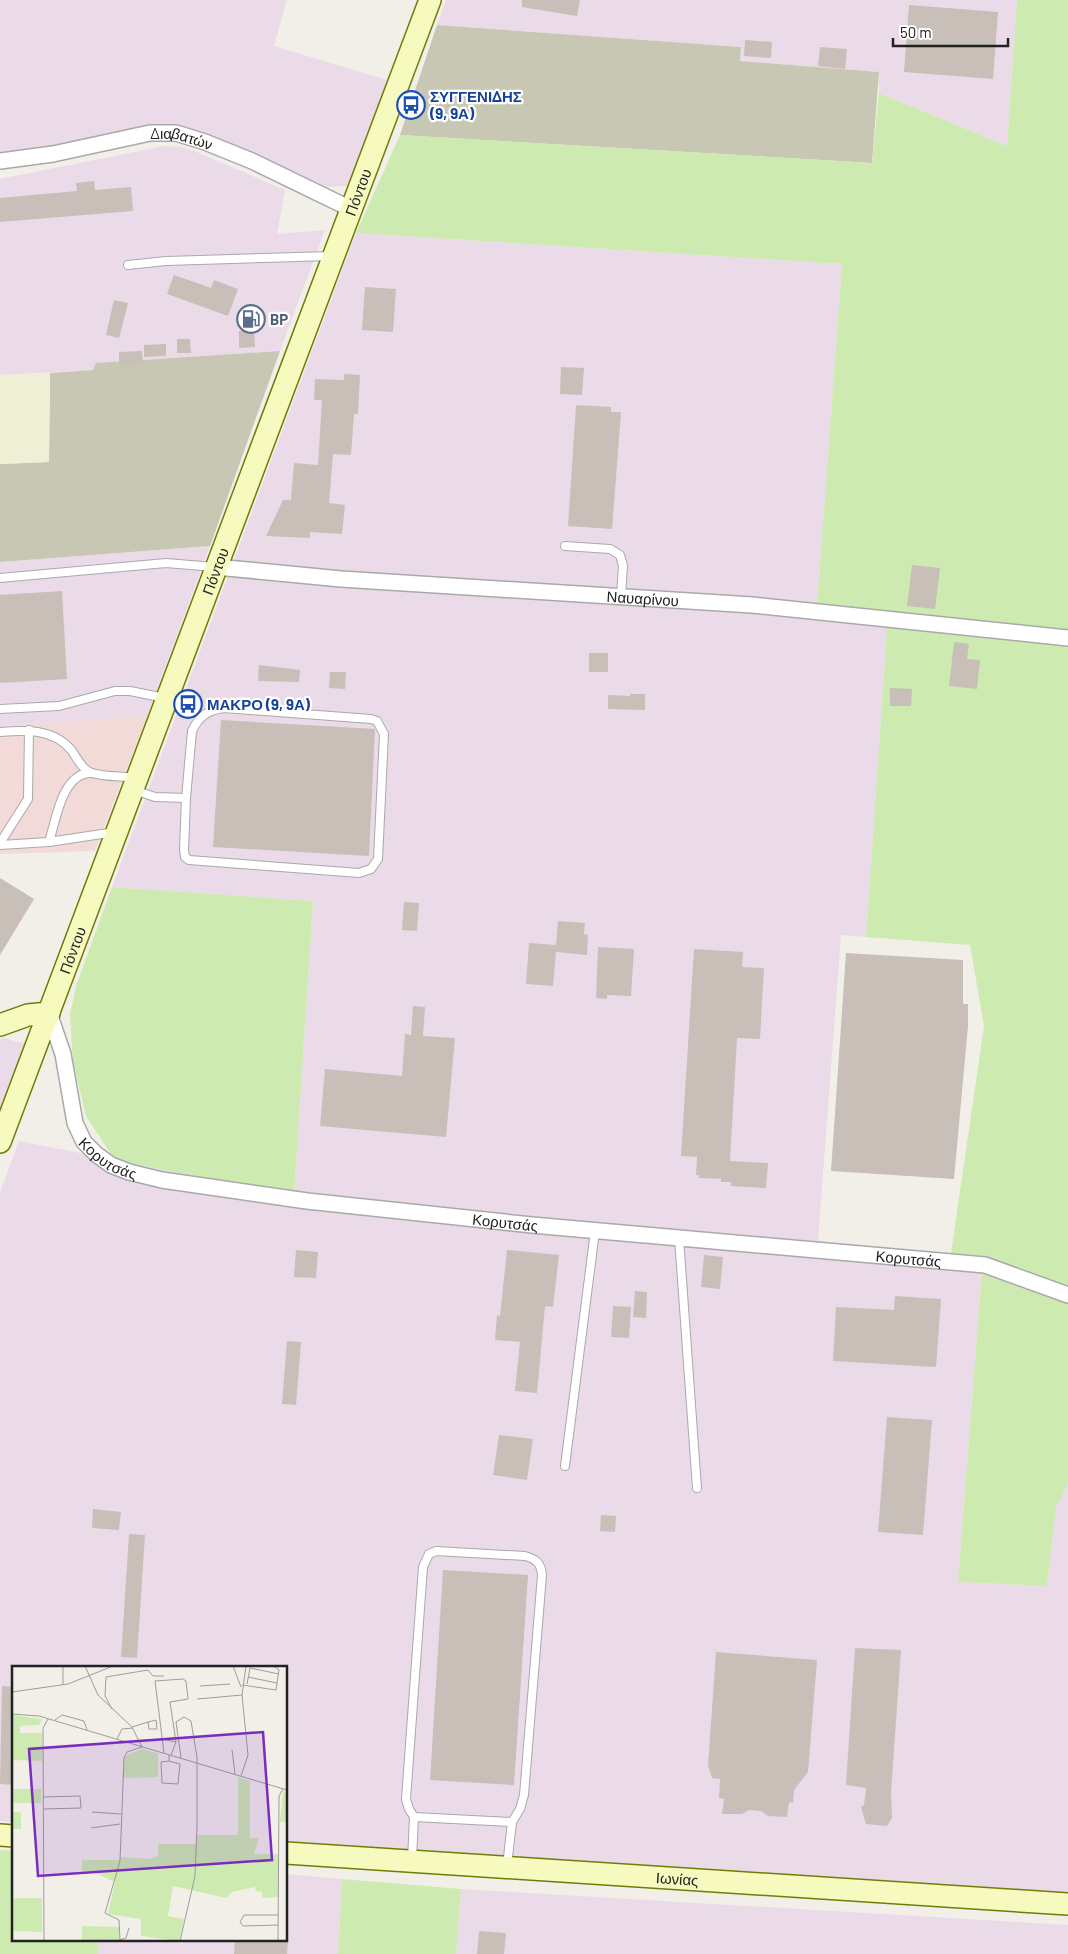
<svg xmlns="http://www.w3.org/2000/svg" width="1068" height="1954" font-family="Barlow,sans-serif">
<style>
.commercial{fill:#f2dad9}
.industrial{fill:#ebdbe8}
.construction{fill:#c7c7b4}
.farmland{fill:#eef0d5}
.grass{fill:#cdebb0}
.building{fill:#c7bfb8}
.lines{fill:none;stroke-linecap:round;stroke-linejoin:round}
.lane-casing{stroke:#a9a9a9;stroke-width:10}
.street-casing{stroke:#a9a9a9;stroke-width:18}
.secondary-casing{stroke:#707d05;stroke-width:24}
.lane{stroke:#fff;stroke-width:8}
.street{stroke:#fff;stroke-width:15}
.secondary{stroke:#f7fabf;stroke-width:21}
.labels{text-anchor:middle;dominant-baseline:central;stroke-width:4.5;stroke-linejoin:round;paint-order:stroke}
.transit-label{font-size:15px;font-weight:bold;fill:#164399;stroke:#fff;text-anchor:start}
.street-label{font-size:15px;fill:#222;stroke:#fff}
.service-label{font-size:15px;font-weight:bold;fill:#4e5e75;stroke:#fff;text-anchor:start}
.inset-road{fill:none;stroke:#9f9d99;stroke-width:1}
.view{fill:#7b2cbf;fill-opacity:0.15;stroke:#7b2cbf;stroke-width:2.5}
.inset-edge{fill:none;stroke:#222;stroke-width:2.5}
</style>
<rect width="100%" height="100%" fill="#f2efe9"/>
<path class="commercial" d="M147,716L95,851L0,854V726Z"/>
<g class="industrial">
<path d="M0,0H287L274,46L391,81L355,181L346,186L327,187L237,150L179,131L0,157Z"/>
<path d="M446,0H1017L1007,146L879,93V72L740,61L741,47L437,25Z"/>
<path d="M164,146L181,147L197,152L285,190L277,234L325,230L280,351L97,363L94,370L0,375V179Z"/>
<path d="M356,233L842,264L817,607L888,615L866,937L841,935L818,1241L983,1256L958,1582L1047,1586L1056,1507L1068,1484V1895L286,1841V1668H14V1822L0,1821V1192L19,1141L294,1195L313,901L112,887Z"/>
<path d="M210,546L147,716L0,726V562Z"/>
<path d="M3,1038L26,1044L0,1113V1040Z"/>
<path d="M286,1874L342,1879L338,1954H98L99,1940H286Z"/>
<path d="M461,1889L1068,1925V1954H456Z"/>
</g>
<g class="construction">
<path d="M437,25L741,47L740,61L879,72L872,163L400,135Z"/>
<path d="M280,351L210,546L0,562V464L49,462L50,373L93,370L96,363Z"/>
</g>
<path class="farmland" d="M50,373L49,462L0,464V375Z"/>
<g class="grass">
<path d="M1017,0H1068V1484L1056,1507L1047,1586L958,1582L983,1256L951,1253L984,1026L970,945L866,937L888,615L817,607L842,264L356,233L400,135L872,163L879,93L1007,146Z"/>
<path d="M112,887L313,901L294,1195L115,1160L86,1116L73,1062L70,1015L76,986Z"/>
<path d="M0,1850L14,1851V1940H99L98,1954H0Z"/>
<path d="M342,1879L461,1889L456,1954H338Z"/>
</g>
<g class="building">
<path d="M522,0H580L577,16L522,7Z"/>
<path d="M909,5L998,12L993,79L904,72Z"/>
<path d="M745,40L772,42L771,58L744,56Z"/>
<path d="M820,47L847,49L845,69L818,66Z"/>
<path d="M94,181L95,190L131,187L133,211L0,222V198L77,191L76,183Z"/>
<path d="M174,275L211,288L214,280L238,289L228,316L167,294Z"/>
<path d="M365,287L396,289L393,332L362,330Z"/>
<path d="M114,300L128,303L119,338L106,335Z"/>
<path d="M254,330L255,347L239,348V331Z"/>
<path d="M177,339H190L191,353H177Z"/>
<path d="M166,344V356L144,357V345Z"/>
<path d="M142,351L143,365H119V352Z"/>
<path d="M561,367L584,368L582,395L560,394Z"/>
<path d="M344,374L360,375L358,414H354L351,455L333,454L329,503L345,505L342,534L310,532V538L266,536L283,500H291L294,463L318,465L322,400H314L315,379L344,380Z"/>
<path d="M576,405L611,407V412H621L612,529L568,526Z"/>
<path d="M912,565L940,568L935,609L907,606Z"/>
<path d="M62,591L67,679L0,683V595Z"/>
<path d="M954,642L969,644L967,659L980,660L977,689L949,686Z"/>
<rect x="589" y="653" width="19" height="19"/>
<path d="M259,665L300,670L299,682L258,681Z"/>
<path d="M330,672H346L345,689L329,688Z"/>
<path d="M890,688L912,689L911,706H890Z"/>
<path d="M630,694H645V710L608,709V695L630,696Z"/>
<path d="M221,720L375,729L369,856L213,847Z"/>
<path d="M0,878L34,899L0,955Z"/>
<path d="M404,902L419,903L417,931L402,930Z"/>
<path d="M558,921L585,923L584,934L588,935L587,955L556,952L553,986L526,984L529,943L556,945Z"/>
<path d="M598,947L634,949L631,996L607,995V999L596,998Z"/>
<path d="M694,949L743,952L742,967L764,968L760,1039L737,1038L730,1161L768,1163L766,1188L731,1186V1182H721V1179L699,1178V1175H696L697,1157L681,1156Z"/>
<path d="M846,953L963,960V1004H968V1026L954,1179L831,1171Z"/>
<path d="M413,1006L425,1007L423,1036L455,1038L446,1137L320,1126L325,1069L402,1076L405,1034L411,1035Z"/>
<path d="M296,1250L318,1252L316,1278L294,1277Z"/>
<path d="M507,1250L559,1255L553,1307L545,1306L537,1393L515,1391L520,1342L495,1340L497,1315L500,1316Z"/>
<path d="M704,1255L723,1257L720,1289L701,1287Z"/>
<path d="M635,1291L647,1292L646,1318L633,1317Z"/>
<path d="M895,1296L941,1299L936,1367L833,1361L836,1307L894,1310Z"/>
<path d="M613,1306L631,1307L629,1338L611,1337Z"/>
<path d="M287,1341L301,1342L296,1405L282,1404Z"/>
<path d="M887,1417L932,1420L923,1535L878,1532Z"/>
<path d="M499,1435L533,1439L527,1480L493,1475Z"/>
<path d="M93,1509L121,1512L119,1530L92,1528Z"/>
<path d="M601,1515L616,1516L615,1532L600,1531Z"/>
<path d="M129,1534L145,1535L137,1658L121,1657Z"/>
<path d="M443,1570L528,1575L514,1785L430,1780Z"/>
<path d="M855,1648L901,1650L891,1792L892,1818L887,1826L866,1824L861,1807L864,1805L866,1788L846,1785Z"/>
<path d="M716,1652L817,1660L808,1772L794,1790L793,1803L789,1802L787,1817L768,1816L761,1811L749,1810L742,1814H722L724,1799L719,1798L720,1779L712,1778L708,1765Z"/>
<path d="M2,1686L14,1687V1785L0,1784Z"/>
<path d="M479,1931L506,1933L504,1954H477Z"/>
<path d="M235,1940H288L287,1954H234Z"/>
</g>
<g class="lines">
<defs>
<g id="lane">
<path d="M128,265L166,261L331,256"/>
<path d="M565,546L610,549L620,555L623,566L621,596"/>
<path d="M0,578L166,563L215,567"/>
<path d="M0,709L59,706L115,691H130L165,698"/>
<path d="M0,732C25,730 54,728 72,751C77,758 83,771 92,773C105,777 121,776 135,778"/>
<path d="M134,790L155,797L186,798L192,731C199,716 208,710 224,708L371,719L377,721L384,734L378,859L371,869L359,873L189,860L185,857L184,850L186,798"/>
<path d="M49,842C56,820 62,773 91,773"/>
<path d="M0,843L28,799L29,730"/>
<path d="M0,845L49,842L115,832"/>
<path d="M679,1238L697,1488"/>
<path d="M565,1466L595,1231"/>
<path d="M414,1817L512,1822"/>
<path d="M412,1860L414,1817L409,1809L406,1799L423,1567L429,1554L436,1551L525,1556C536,1559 541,1563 542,1575L524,1795L520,1809L512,1822L507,1866"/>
</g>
<g id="street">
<path id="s1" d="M0,161L53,154L150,133H176L205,142L252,161L351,209"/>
<path id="s2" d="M216,567L341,579L752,605L1068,638"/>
<path id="s3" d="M49,1013L63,1054L75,1123L84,1142L96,1154L111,1165L129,1172L162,1180L307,1201L532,1225L985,1265L1068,1295"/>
</g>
<g id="secondary">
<path d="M0,1025L28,1015L49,1013"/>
<path id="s4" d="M0,1142L430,0"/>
<path d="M0,1835L14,1836"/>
<path id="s5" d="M286,1853L1068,1904"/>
</g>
</defs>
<use href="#lane" class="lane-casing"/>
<use href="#street" class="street-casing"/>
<use href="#secondary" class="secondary-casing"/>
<use href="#lane" class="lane"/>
<use href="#street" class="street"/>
<use href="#secondary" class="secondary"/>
</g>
<defs>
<symbol id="bus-ring" viewBox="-11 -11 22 22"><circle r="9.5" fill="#fff" stroke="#1a4fb4" stroke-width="1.5"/><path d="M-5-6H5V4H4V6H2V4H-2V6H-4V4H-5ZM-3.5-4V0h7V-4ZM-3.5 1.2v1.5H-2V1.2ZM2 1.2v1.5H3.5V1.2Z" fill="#1a4fb4"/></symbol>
<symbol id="fuel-ring" viewBox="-11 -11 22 22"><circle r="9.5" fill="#fff" stroke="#5c6f8a" stroke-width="1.5"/><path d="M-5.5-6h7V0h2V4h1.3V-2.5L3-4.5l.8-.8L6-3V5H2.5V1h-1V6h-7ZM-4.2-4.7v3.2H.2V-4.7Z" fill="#5c6f8a"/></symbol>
</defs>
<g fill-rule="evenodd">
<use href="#bus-ring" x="395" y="89" width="32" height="32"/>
<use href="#fuel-ring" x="235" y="303" width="32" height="32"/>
<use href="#bus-ring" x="172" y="688" width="32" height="32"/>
</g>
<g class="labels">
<g class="transit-label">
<text x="430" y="96">ΣΥΓΓΕΝΙΔΗΣ<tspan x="430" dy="17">(9, 9Α)</tspan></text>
<text x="207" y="704">ΜΑΚΡΟ (9, 9Α)</text>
</g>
<g class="street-label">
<text stroke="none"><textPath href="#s1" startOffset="185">Διαβατών</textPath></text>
<text stroke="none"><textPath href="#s4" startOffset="1015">Πόντου</textPath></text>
<text stroke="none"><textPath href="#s4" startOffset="610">Πόντου</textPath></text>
<text stroke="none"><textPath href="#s2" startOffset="428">Ναυαρίνου</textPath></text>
<text stroke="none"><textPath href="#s4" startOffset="205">Πόντου</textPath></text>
<text stroke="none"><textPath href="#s3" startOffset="164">Κορυτσάς</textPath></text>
<text stroke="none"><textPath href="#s3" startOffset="569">Κορυτσάς</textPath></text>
<text stroke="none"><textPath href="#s3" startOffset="974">Κορυτσάς</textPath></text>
<text stroke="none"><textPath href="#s5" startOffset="392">Ιωνίας</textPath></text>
</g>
<g class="service-label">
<text x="270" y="319">BP</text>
</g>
</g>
<g transform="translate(12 1666)">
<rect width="275" height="275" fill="#f2efe9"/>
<path d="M0,49L30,53L27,59L8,60V67H30V95L0,94ZM130,83L146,87V111L110,112L113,90ZM226,111L238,115V172H247L242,188H266V231L250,232V226L244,225L243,221L220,226L214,232L161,220L156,250L172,253L167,275L129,270V253L96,248L103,216L79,205H70V194H108L109,191L136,193L146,190V178H184L185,169H226ZM0,123H29V137H0ZM271,125L275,126V156H268ZM0,146H9V163H0ZM0,232H30V266L0,265ZM70,260L107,261V275H70Z" fill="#cdebb0"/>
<path class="inset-road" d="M73,0L86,29L120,61L130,81L115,86L112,92L108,195L93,247L107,254L108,275M221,0L229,21M238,2L267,8M236,11L265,17M235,18L238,2M51,19V0M230,19L264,24L267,4L261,0M188,20L218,18M0,26L56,18L101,0M185,33L230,29M100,43L93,30L94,11L136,4L141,10H152M0,48L27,50L275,124M43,54L50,49L72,55L75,64M120,61L136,56L137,63H145L144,54L136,56M163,72L150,73L164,76M105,73L110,63L121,62M220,84L223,108M152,87L143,15L171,13L174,15L176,33L158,36L164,76L159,89M157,95L149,96L150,117L166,118L168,98L157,95V89M229,110L236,89L230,29L234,0M32,131L68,130L69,142L32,143M80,146L109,148M79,162L108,158M266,249H232L228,256L231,260L266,259M108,274L114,272L117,262M32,275L31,62L36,53M168,275L183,210L185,161V91L179,55L172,51L164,56L169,92M266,275L267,130L271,123"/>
<path class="view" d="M251,66L260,194L26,210L17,83Z"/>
<rect width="275" height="275" class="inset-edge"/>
</g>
<path d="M893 38v8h115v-8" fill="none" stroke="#222222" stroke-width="2.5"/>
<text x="900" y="38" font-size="15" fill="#222222" stroke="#ffffff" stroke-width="4" paint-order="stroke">50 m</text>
</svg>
